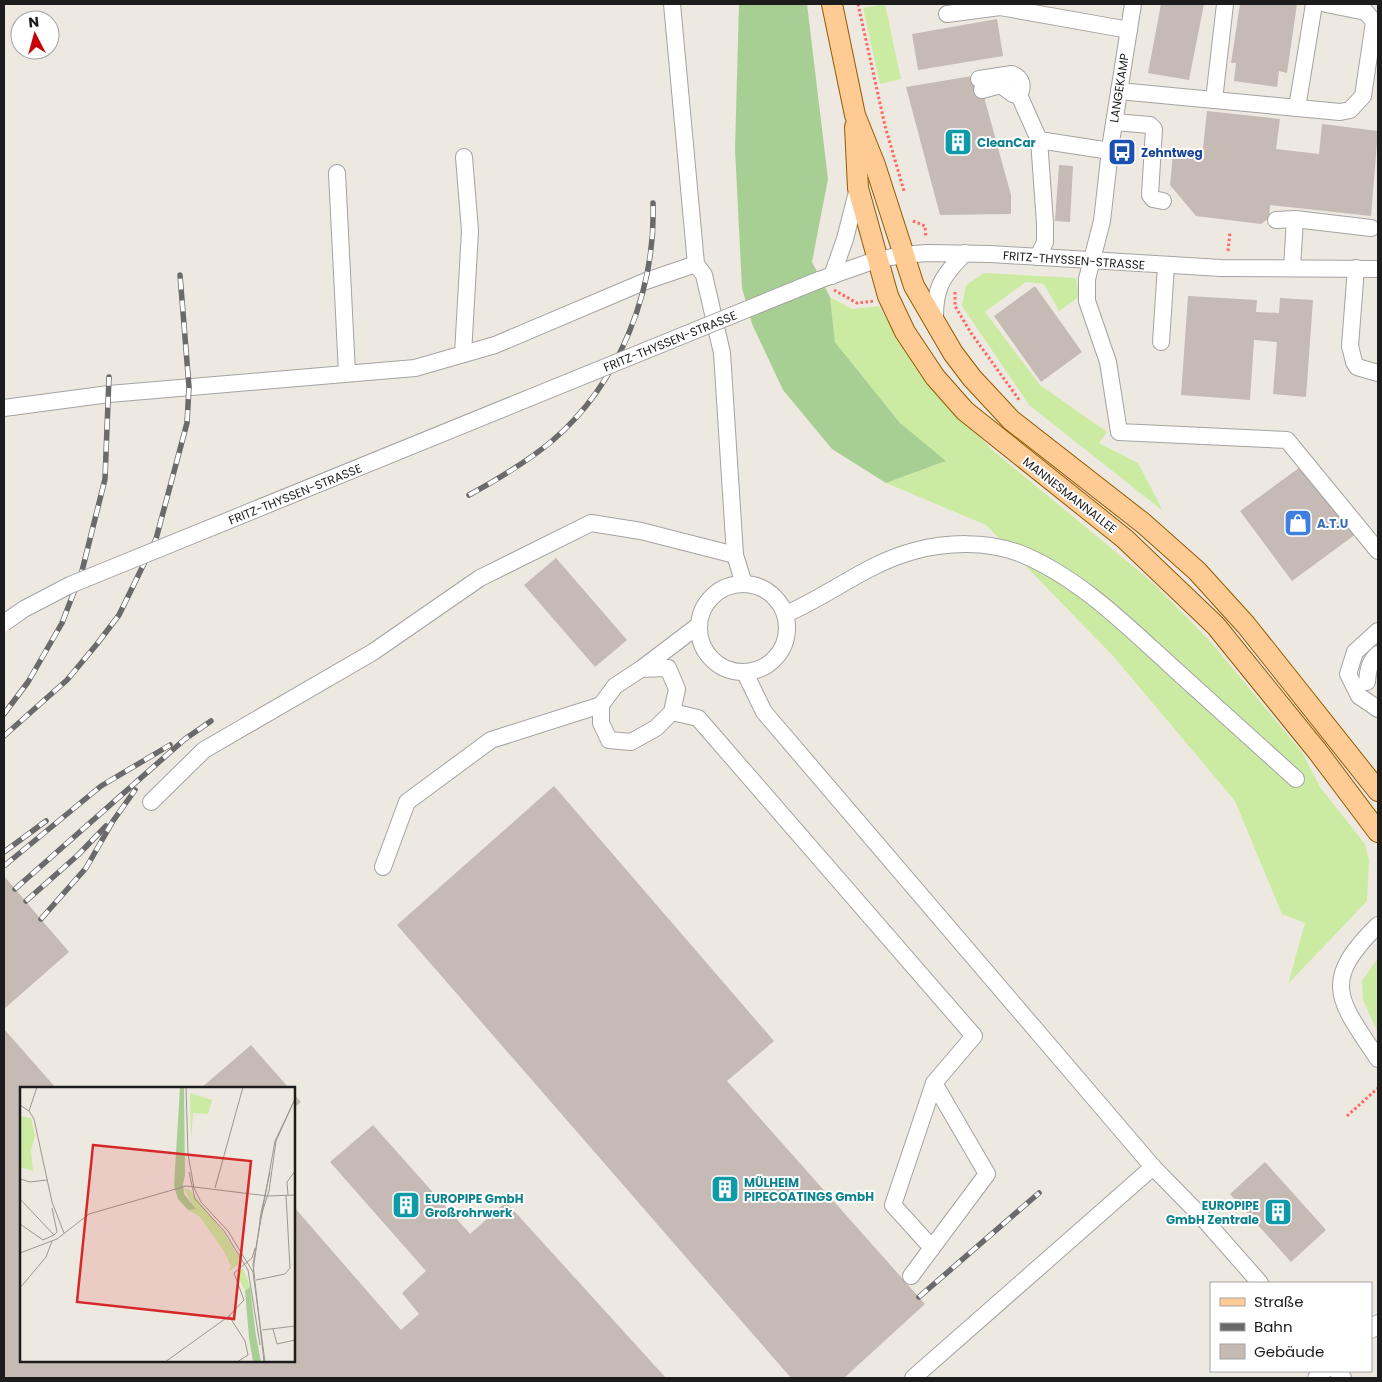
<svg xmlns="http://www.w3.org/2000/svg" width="1382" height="1382" font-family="Poppins,sans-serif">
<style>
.grass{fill:#cbeba3}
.forest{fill:#a8cf93}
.building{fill:#c5bab4}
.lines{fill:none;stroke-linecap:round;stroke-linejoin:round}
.minor-casing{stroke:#a3a3a3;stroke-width:18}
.major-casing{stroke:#935a00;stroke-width:22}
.path{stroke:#ff6860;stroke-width:3;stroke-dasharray:2.5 2.5;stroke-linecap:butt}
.minor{stroke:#fff;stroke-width:16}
.major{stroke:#ffcb94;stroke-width:20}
.rail-casing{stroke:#6a6a6a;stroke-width:5.5}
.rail{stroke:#fff;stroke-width:4;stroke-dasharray:11;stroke-linecap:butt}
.minor-bridge-casing{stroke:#a3a3a3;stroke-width:18;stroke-linecap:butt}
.minor-bridge{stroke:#fff;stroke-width:16}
.labels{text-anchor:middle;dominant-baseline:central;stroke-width:4;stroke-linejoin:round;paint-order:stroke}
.street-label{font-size:12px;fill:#1c1c1c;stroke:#fff}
.culture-label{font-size:12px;font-weight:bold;fill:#0d838f;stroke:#fff;text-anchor:start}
.transit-label{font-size:12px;font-weight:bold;fill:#164399;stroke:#fff;text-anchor:start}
.shop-label{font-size:12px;font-weight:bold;fill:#366cbe;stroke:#fff;text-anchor:start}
.inset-road{fill:none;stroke:#9a9792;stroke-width:1}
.view{fill:#d62828;fill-opacity:0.15;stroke:#d62828;stroke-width:2.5}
.inset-edge{fill:none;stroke:#1c1c1c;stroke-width:2.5}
</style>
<rect width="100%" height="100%" fill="#eee9e0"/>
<g class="grass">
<path d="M885,4L901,79L880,84L863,8Z"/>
<path d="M984,273L1076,278L1079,297L1059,311L1044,284L1026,282L985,312L1040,385L1107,432L1099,443L1138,463L1163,511L1029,405L962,306L966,285Z"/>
<path d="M830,297L852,309L879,306L915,366L990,448L1152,582L1210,641L1302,752L1320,787L1365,844L1369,860L1367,901L1288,984L1305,923L1282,914L1235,801L1114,657L986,525L886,483L944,462L900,423L835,342Z"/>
<path d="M1378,958V1033L1363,1000L1362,981Z"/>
</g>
<path class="forest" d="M739,4H807L828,179L812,262L830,297L835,342L900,423L946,461L886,483L832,449L783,390L752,324L742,288L735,149Z"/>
<g class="building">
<path d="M1161,4H1204L1189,80L1148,73Z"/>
<path d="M1240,4H1297L1287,73L1279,71L1277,87L1234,81L1236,63H1231Z"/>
<path d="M997,19L1003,56L918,70L912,34Z"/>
<path d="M978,75L1011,195V214L940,215L906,87Z"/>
<path d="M1207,111L1280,119L1276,149L1319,154L1322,124L1378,131L1371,216L1270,205L1269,218L1261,224L1196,216L1170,185L1173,154L1202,157Z"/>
<path d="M1059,165L1073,166L1070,222L1055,221Z"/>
<path d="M1035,286L1082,352L1041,382L994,316Z"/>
<path d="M1188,296L1257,300L1256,312L1279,313L1280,298L1313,300L1306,397L1273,394L1277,342L1254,340L1250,400L1181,395Z"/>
<path d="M1303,465L1356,534L1292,581L1240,511Z"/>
<path d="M556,558L627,640L595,667L524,585Z"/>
<path d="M554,786L774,1041L727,1081L925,1304L844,1378H791L397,925Z"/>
<path d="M4,876L69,952L4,1009Z"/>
<path d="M4,1029L56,1088H21V1361H294V1207L401,1330L419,1314L402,1293L426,1271L330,1162L373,1125L470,1234L506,1202L666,1378H4Z"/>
<path d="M251,1045L289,1088H201Z"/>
<path d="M294,1094L301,1102L294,1108Z"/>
<path d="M1265,1162L1326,1230L1291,1262L1230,1194Z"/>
</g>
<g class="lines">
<defs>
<g id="minor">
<path d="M672,4L696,264"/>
<path d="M1133,4L1111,142L1102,221L1087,279V301L1108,362L1119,432L1287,440L1378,551"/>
<path d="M947,14L1000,7L1129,30"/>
<path d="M979,79L1012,74C1022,78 1024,86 1019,95"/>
<path d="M982,90L1001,85L1013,94L1019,95"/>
<path d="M1119,91L1340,112L1350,110L1363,96L1374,22L1366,12L1326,4"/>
<path d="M1019,95L1039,140L1045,223V242L1038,257"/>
<path d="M1214,100L1225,4"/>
<path d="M1297,108L1314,4"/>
<path d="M1114,122L1150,125L1154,129L1150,195L1153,199L1163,201"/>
<path d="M1039,140L1110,151"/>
<path d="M337,173L347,373"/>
<path d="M1276,220L1295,219L1371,228"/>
<path d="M1292,268L1295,219"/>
<path d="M1356,268L1350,346L1354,362L1357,367L1378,373"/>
<path d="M832,276L845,239L858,188"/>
<path d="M819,280L876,260L903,255L927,253L991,254L1221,268L1378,269"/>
<path d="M935,323C934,289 941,277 965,253"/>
<path d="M1161,342L1166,266"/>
<path d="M463,354L470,231L464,157"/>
<path d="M4,408L109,394L415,368L495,345L646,281L696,264L704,275L722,353L735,555L744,584"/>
<circle cx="743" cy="628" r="44"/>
<path d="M786,614C830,595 868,563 914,551C947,542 986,541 1019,553C1077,576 1125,624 1170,665C1212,703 1254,741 1296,779"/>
<path d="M1378,631L1355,652L1348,674L1359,696L1378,709"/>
<path d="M668,668L677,689L672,712L656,728L631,742L609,740L601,723V705L615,686L641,669Z"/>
<path d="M641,669L699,625"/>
<path d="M745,673L764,712L1153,1167L913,1378"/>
<path d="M1367,682C1368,670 1369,662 1378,654"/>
<path d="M672,712L698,718L974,1036L934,1083L987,1174L911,1276"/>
<path d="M151,802L204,750L373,652L480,578L591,523L641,531L735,555"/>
<path d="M383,867L407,802L491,740L601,705"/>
<path d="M1378,925C1320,982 1338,999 1378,1059"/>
<path d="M1153,1167L1201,1216L1260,1283"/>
<path d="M932,1248L893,1205L934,1083"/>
<path d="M1371,1330L1378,1323"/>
<path d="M1337,1371L1343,1378"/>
<path d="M1316,1378L1324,1371"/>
</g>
<g id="major">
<path d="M832,4L855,115L875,165L914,286L953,353L972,378L1011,420L1143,523L1197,571L1246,625L1378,791"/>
<path d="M855,127L858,188L888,296L905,332L935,377L965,411L1125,539L1216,626L1318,752L1378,832"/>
</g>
</defs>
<use href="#minor" class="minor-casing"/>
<use href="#major" class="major-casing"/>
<g class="path">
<path d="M858,4L885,126L904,191"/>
<path d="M913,221L925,226L926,238"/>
<path d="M1228,251L1230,232"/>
<path d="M834,290L857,303L874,301"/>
<path d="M955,292V306L971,333L1020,401"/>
<path d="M1347,1116L1378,1088"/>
</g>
<use href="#minor" class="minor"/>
<use href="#major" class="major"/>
<defs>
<g id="rail">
<path d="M469,495C498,479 527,462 552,441C619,384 656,290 653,203"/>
<path d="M4,714L28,682L62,623L82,571L105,479L109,377"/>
<path d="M4,736L67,680L97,644L119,615L156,539L187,423L189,387L180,275"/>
<path d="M4,852L46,821"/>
<path d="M4,866L101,786L170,745"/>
<path d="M15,889L185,739L211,721"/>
<path d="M26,901L78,855L106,826"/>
<path d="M41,919L86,868L113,821L135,790"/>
<path d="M919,1297L1039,1193"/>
</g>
</defs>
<use href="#rail" class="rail-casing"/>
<use href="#rail" class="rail"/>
<defs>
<path id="minor-bridge" d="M4,623L24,609L70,585L819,280"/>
</defs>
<use href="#minor-bridge" class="minor-bridge-casing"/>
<use href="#minor-bridge" class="minor-bridge"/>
</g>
<defs>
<symbol id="building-square" viewBox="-11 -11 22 22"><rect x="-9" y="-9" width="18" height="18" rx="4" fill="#0f9aa8" stroke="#fff"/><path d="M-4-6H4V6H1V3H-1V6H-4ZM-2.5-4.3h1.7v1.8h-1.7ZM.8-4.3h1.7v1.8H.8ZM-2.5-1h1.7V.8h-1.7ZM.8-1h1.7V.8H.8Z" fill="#fff"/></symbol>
<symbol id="bus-square" viewBox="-11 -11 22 22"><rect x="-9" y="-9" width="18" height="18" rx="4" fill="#1a4fb4" stroke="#fff"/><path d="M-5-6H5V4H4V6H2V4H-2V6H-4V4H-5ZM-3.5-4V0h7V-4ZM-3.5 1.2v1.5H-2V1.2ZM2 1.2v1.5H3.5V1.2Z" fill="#fff"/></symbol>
<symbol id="shop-square" viewBox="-11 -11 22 22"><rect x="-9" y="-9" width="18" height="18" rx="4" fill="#3f7fe0" stroke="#fff"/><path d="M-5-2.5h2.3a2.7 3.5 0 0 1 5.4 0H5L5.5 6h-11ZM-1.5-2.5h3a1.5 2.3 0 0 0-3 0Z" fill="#fff"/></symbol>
</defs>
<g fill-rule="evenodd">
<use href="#building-square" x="942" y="126" width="32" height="32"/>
<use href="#bus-square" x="1106" y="136" width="32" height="32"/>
<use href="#shop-square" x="1282" y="507" width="32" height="32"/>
<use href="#building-square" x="709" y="1173" width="32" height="32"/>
<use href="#building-square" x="390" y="1189" width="32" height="32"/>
<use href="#building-square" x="1262" y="1196" width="32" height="32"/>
</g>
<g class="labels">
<g class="street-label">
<text transform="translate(1119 88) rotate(-81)">LANGEKAMP</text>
<text transform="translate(1074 260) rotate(4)">FRITZ-THYSSEN-STRASSE</text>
<text transform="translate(670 341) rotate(-22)">FRITZ-THYSSEN-STRASSE</text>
<text transform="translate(295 494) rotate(-22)">FRITZ-THYSSEN-STRASSE</text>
<text transform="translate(1070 495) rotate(38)">MANNESMANNALLEE</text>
</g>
<g class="culture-label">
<text x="977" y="142">CleanCar</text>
<text x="744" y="1182">MÜLHEIM<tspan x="744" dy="14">PIPECOATINGS GmbH</tspan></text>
<text x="425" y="1198">EUROPIPE GmbH<tspan x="425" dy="14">Großrohrwerk</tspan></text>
<text x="1259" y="1205" text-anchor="end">EUROPIPE<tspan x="1259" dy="14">GmbH Zentrale</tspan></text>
</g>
<g class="transit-label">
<text x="1141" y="152">Zehntweg</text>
</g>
<g class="shop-label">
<text x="1317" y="523">A.T.U</text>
</g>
</g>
<g transform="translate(20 1087)">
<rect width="275" height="275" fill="#eee9e0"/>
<path d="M170,6L192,13L188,27L173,26L171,54ZM0,29L11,31L15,49L11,64L13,84L0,80ZM164,102L170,103L203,145L219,170L218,177L208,185L211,179L204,164L179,129L168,123L175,122ZM223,181L230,200L225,204L217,188Z" fill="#cbeba3"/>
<path d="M160,0H164L165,88L163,97L164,107L176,122L168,123L158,112L154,99ZM230,200L236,249L241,275H233L229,251L225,204Z" fill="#a8cf93"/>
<path class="inset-road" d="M166,0L168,67L174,101L181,115L208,144L233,185L245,275M0,18L9,24L14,32L32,115L44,146M9,24L17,0M169,85L175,112L204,144L228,183L240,258M0,92L10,95L27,93M195,101L223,0M268,108L267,95L275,84M0,112L34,148M32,121L37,145L34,148M240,132L249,104L256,54L275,12M0,137L23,153L34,148M0,166L37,152L69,127L166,99L248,109L275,108M233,185L241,126L250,85M236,193L265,187L270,181L266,108M0,201L26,170L32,154M253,242L257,257L275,253M242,243L275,239M145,275L209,229M217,275L228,268L225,254L209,229L224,213L214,186L232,171L235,161M244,275L233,177L255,54L275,12"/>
<path class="view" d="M73,58L231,74L214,232L57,215Z"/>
<rect width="275" height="275" class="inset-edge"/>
</g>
<rect width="1382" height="1382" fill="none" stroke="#1c1c1c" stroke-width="10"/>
<rect x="1210" y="1282" width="162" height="90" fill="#ffffff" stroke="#a4a4a4"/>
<rect x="1220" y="1298" width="25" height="8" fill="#ffcb94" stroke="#a4a4a4"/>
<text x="1254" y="1307" font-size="15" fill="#1c1c1c">Straße</text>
<rect x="1220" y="1323" width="25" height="8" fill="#6a6a6a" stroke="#a4a4a4"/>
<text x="1254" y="1332" font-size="15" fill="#1c1c1c">Bahn</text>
<rect x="1220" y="1344" width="25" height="15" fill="#c5bab4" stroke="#a4a4a4"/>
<text x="1254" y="1357" font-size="15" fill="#1c1c1c">Gebäude</text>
<g transform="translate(35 35) rotate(354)"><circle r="24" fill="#ffffff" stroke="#a4a4a4"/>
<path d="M0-4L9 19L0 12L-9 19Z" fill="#c7000b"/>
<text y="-8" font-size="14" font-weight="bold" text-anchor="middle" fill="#1c1c1c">N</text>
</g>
</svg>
